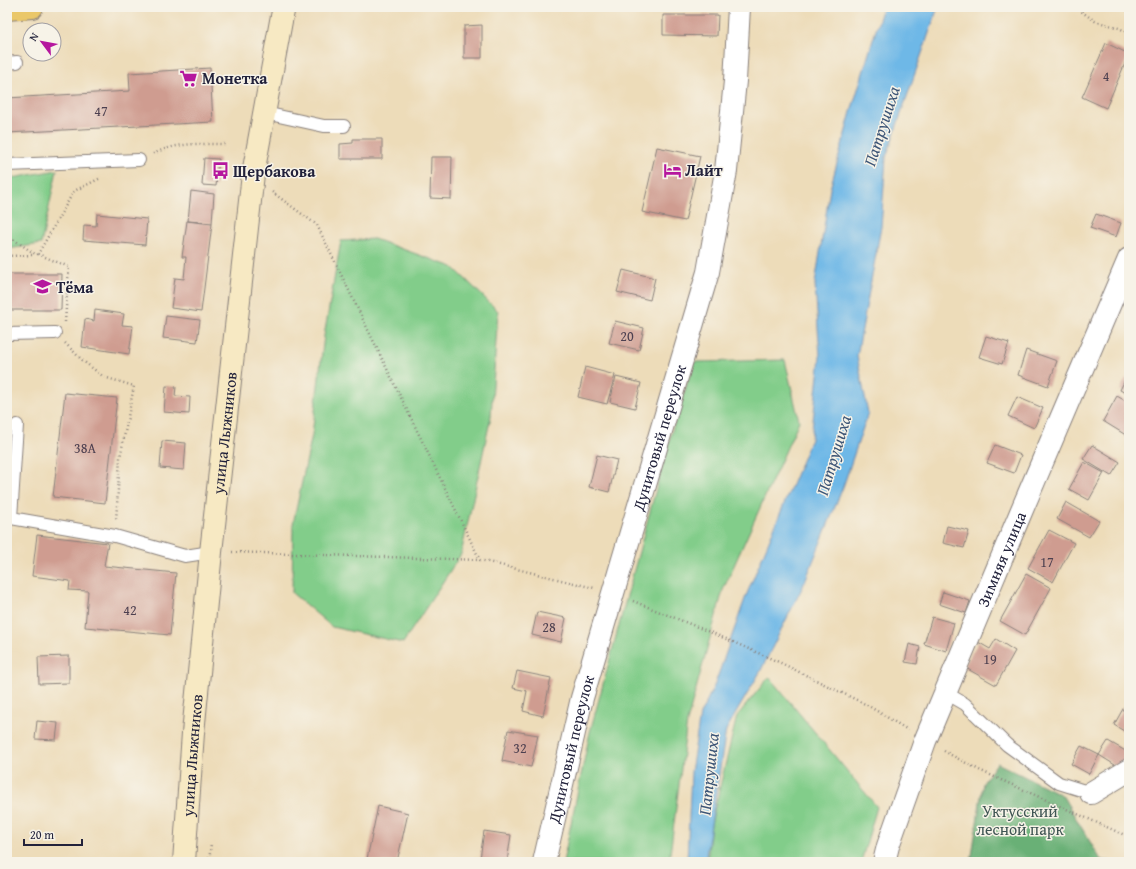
<svg xmlns="http://www.w3.org/2000/svg" width="1136" height="869" font-family="'Gentium Book Plus',serif">
<style>
.green{fill:#82cd8a;stroke:#527862}
.forest{fill:#69b076;stroke:#466958}
.water{fill:#6eb8e7;stroke:#486d91}
.building{fill:#cf9c90}
.lines{fill:none;stroke-linecap:round;stroke-linejoin:round}
.lane-casing{stroke:#887f7a;stroke-width:14}
.street-casing{stroke:#887f7a;stroke-width:24}
.secondary-casing{stroke:#887f7a;stroke-width:24}
.primary-casing{stroke:#887f7a;stroke-width:24}
.path{stroke:#887f7a;stroke-width:2.5;stroke-dasharray:1 3;stroke-linecap:butt}
.lane{stroke:#fff;stroke-width:12}
.street{stroke:#fff;stroke-width:22}
.secondary{stroke:#f7e9c3;stroke-width:22}
.primary{stroke:#eac769;stroke-width:22}
.labels{text-anchor:middle;dominant-baseline:central;stroke-width:3;stroke-linejoin:round;paint-order:stroke}
.number-label{font-size:14px;fill:#4d4050}
.poi-label{font-size:16px;font-weight:bold;fill:#22223b;stroke:#f7f3e8;text-anchor:start}
.street-label{font-size:16px;fill:#22223b;stroke:#f7f3e8}
.park-label{font-size:16px;fill:#3f5553;stroke:#f7f3e8}
.water-label{font-size:17px;font-style:italic;fill:#3d5677;stroke:#f7f3e8}
</style>
<rect width="100%" height="100%" fill="#f7f3e8"/>
<filter id="ink" filterUnits="userSpaceOnUse"><feTurbulence type="fractalNoise" baseFrequency=".025" numOctaves="2"/><feDisplacementMap in="SourceGraphic" scale="8" xChannelSelector="R" yChannelSelector="G"/><feConvolveMatrix kernelMatrix="1 2 1 2 8 2 1 2 1" color-interpolation-filters="sRGB"/></filter>
<filter id="wash" filterUnits="userSpaceOnUse"><feTurbulence type="fractalNoise" baseFrequency=".012" numOctaves="4" result="noise"/><feDisplacementMap in="SourceGraphic" scale="16" xChannelSelector="R" yChannelSelector="G"/><feGaussianBlur stdDeviation="0.9" result="paint"/><feColorMatrix in="noise" values="0 0 0 0 0 0 0 0 0 0 0 0 0 0 0 0 0 1.4 0 .05"/><feComposite in="paint" operator="in"/></filter>
<g filter="url(#wash)">
<rect width="100%" height="100%" fill="#eddcb9"/>
<g class="green">
<path d="M57,170L41,244L7,249V179Z"/>
<path d="M374,239L453,267L498,311L491,416L461,554L403,643L332,627L292,593L293,524L312,435L324,336L341,241Z"/>
<path d="M785,360L799,421L723,590L687,722L669,862H563L590,732L671,434L694,362Z"/>
<path d="M769,677L877,807L861,862H707L711,824L737,716Z"/>
</g>
<path class="forest" d="M997,763L1062,795L1101,860L1115,862H971L983,783Z"/>
<path class="water" d="M883,7H938L886,157L881,227L857,356L868,413L843,487L803,586L760,672L726,730L705,862H687L691,772L700,715L715,684L746,596L811,439L820,357L815,284L830,189L851,112Z"/>
<g id="blocks">
<g class="building">
<path d="M663,15H718L717,36L663,35Z"/>
<path d="M482,25V58H464V26Z"/>
<path d="M1106,43L1129,54L1106,108L1082,97Z"/>
<path d="M210,68L213,122L7,133V98L130,91L129,73Z"/>
<path d="M353,139H382V159H340V144L353,143Z"/>
<path d="M657,147L700,156L685,221L642,212Z"/>
<path d="M431,157H452L451,199L430,198Z"/>
<path d="M204,158L219,159L216,186L202,185Z"/>
<path d="M191,191L214,194L212,223L188,221Z"/>
<path d="M97,214L147,219L145,245L83,240L84,225L96,226Z"/>
<path d="M1096,214L1121,223L1116,237L1090,228Z"/>
<path d="M187,221L212,224L201,312L171,308L175,278L184,279L186,257H182Z"/>
<path d="M623,270L655,278L650,300L617,292Z"/>
<path d="M7,274H62L61,310H7Z"/>
<path d="M95,310L124,314L122,325L133,326L129,354L82,347L85,319L94,321Z"/>
<path d="M166,316L200,320L197,342L163,338Z"/>
<path d="M615,321L644,328L639,350L609,343Z"/>
<path d="M986,336L1009,343L1002,364L979,357Z"/>
<path d="M1026,350L1057,361L1048,386L1018,375Z"/>
<path d="M585,367L615,375L607,404L578,397Z"/>
<path d="M616,377L641,383L635,408L610,402Z"/>
<path d="M1126,378L1129,380V395L1120,390Z"/>
<path d="M166,386L176,387L175,396L190,397L189,414L164,412Z"/>
<path d="M65,393L117,398L105,503L53,497Z"/>
<path d="M1117,396L1129,403V437L1103,421Z"/>
<path d="M1017,397L1043,408L1034,428L1008,416Z"/>
<path d="M162,441L186,443L184,470L160,468Z"/>
<path d="M995,445L1021,455L1014,473L987,463Z"/>
<path d="M1092,445L1120,462L1111,476L1083,459Z"/>
<path d="M597,455L617,460L609,492L589,487Z"/>
<path d="M1084,462L1104,473L1089,500L1069,489Z"/>
<path d="M1066,502L1099,521L1089,537L1057,519Z"/>
<path d="M947,526L969,531L964,548L943,543Z"/>
<path d="M1049,530L1074,543L1053,582L1028,568Z"/>
<path d="M37,535L108,543L104,566L176,573L170,635L85,627L88,591L69,590L70,581L32,576Z"/>
<path d="M1026,574L1051,588L1025,635L1000,621Z"/>
<path d="M943,592L970,601L966,613L939,604Z"/>
<path d="M537,612L566,618L561,642L532,635Z"/>
<path d="M932,617L954,623L946,651L924,644Z"/>
<path d="M996,639L1015,651L996,685L964,667L978,642L990,649Z"/>
<path d="M909,644L920,647L917,664L905,662Z"/>
<path d="M69,656V683L39,684L38,657Z"/>
<path d="M517,671L551,678L543,716L523,711L527,691L513,688Z"/>
<path d="M1129,698V734L1114,725Z"/>
<path d="M37,721L58,723L56,740L35,739Z"/>
<path d="M508,730L538,735L531,767L502,761Z"/>
<path d="M1108,741L1129,753V760L1123,770L1099,755Z"/>
<path d="M1081,746L1099,755L1089,774L1071,764Z"/>
<path d="M378,806L408,813L397,862H379L367,859Z"/>
<path d="M484,831L511,835L507,862L480,859Z"/>
</g>
</g>
</g>
<g filter="url(#ink)">
<use href="#blocks" fill-opacity="0" stroke="#887f7a" stroke-width="1"/>
<g class="lines">
<defs>
<g id="lane">
<path d="M7,63L17,62"/>
<path d="M265,113L324,126H344"/>
<path d="M7,165L139,160"/>
<path d="M7,334L55,333"/>
<path d="M17,425L11,518L115,536L185,556L211,552"/>
<path d="M946,693L965,704L1007,745L1059,783L1091,793"/>
</g>
<g id="street">
<path d="M1091,793L1129,770"/>
<path id="s1" d="M544,862L582,698L708,272L726,171L735,81L739,7"/>
<path id="s2" d="M884,862L888,846L925,741L1021,512L1129,259"/>
</g>
<g id="secondary">
<path id="s3" d="M184,862L193,733L211,552L253,174L281,21L284,7"/>
</g>
<path id="primary" d="M7,9L32,7"/>
</defs>
<use href="#lane" class="lane-casing"/>
<use href="#street" class="street-casing"/>
<use href="#secondary" class="secondary-casing"/>
<use href="#primary" class="primary-casing"/>
<g class="path">
<path d="M1075,7L1095,21L1119,28L1129,33"/>
<path d="M153,154C176,142 201,144 226,144"/>
<path d="M272,192L317,225L480,560L594,588"/>
<path d="M7,235L35,254"/>
<path d="M7,256L34,255"/>
<path d="M65,322L69,267L38,254L74,191L101,178"/>
<path d="M65,343L83,361L104,377L134,386L120,458L116,521"/>
<path d="M232,552L480,560"/>
<path d="M633,601L717,635L781,663L867,705L908,730"/>
<path d="M944,751L979,770L1129,837"/>
<path d="M209,862L211,843"/>
</g>
<use href="#lane" class="lane"/>
<use href="#street" class="street"/>
<use href="#secondary" class="secondary"/>
<use href="#primary" class="primary"/>
</g>
</g>
<defs>
<symbol id="supermarket-bare" viewBox="-9 -9 18 18"><path d="M-6-5.5h2.5l.6 2H6L4.5 2H-2.5L-4.4-4H-6ZM-1.5 3.2a1.3 1.3 0 1 0 .1 0ZM3 3.2a1.3 1.3 0 1 0 .1 0Z" fill="#b5179e" stroke="#f7f3e8" stroke-width="2.5" paint-order="stroke"/></symbol>
<symbol id="hotel-bare" viewBox="-9 -9 18 18"><path d="M-6-4.5h1.5V1H6V5H4.5V3h-9V5H-6ZM-4 0a1.8 1.8 0 1 1 3.6 0ZM.5 0V-2.5h3Q6-2.5 6 0Z" fill="#b5179e" stroke="#f7f3e8" stroke-width="2.5" paint-order="stroke"/></symbol>
<symbol id="bus-bare" viewBox="-9 -9 18 18"><path d="M-5-6H5V4H4V6H2V4H-2V6H-4V4H-5ZM-3.5-4V0h7V-4ZM-3.5 1.2v1.5H-2V1.2ZM2 1.2v1.5H3.5V1.2Z" fill="#b5179e" stroke="#f7f3e8" stroke-width="2.5" paint-order="stroke"/></symbol>
<symbol id="school-bare" viewBox="-9 -9 18 18"><path d="M0-5L7-2L0 1L-7-2ZM-4 1L0 2.5L4 1V4Q0 6-4 4Z" fill="#b5179e" stroke="#f7f3e8" stroke-width="2.5" paint-order="stroke"/></symbol>
</defs>
<g fill-rule="evenodd">
<use href="#supermarket-bare" x="176" y="66" width="25" height="25"/>
<use href="#hotel-bare" x="660" y="158" width="25" height="25"/>
<use href="#bus-bare" x="208" y="158" width="25" height="25"/>
<use href="#school-bare" x="30" y="274" width="25" height="25"/>
</g>
<g class="labels">
<g class="number-label">
<text x="1106" y="76">4</text>
<text x="101" y="111">47</text>
<text x="627" y="336">20</text>
<text x="85" y="448">38А</text>
<text x="1047" y="562">17</text>
<text x="130" y="610">42</text>
<text x="549" y="627">28</text>
<text x="990" y="659">19</text>
<text x="520" y="748">32</text>
</g>
<g class="poi-label">
<text x="202" y="78">Монетка</text>
<text x="685" y="170">Лайт</text>
<text x="233" y="171">Щербакова</text>
<text x="56" y="287">Тёма</text>
</g>
<g class="street-label">
<text stroke="none"><textPath href="#s3" startOffset="431">улица Лыжников</textPath></text>
<text stroke="none"><textPath href="#s1" startOffset="440">Дунитовый переулок</textPath></text>
<text stroke="none"><textPath href="#s2" startOffset="325">Зимняя улица</textPath></text>
<text stroke="none"><textPath href="#s1" startOffset="116">Дунитовый переулок</textPath></text>
<text stroke="none"><textPath href="#s3" startOffset="107">улица Лыжников</textPath></text>
</g>
<g class="park-label">
<text x="1020" y="811">Уктусский<tspan x="1020" dy="18">лесной парк</tspan></text>
</g>
<g class="water-label">
<text transform="translate(881 126) rotate(-72)">Патрушиха</text>
<text transform="translate(833 455) rotate(-73)">Патрушиха</text>
<text transform="translate(708 774) rotate(-84)">Патрушиха</text>
</g>
</g>
<rect width="1136" height="869" fill="none" stroke="#f7f3e8" stroke-width="24"/>
<g transform="translate(42 42) rotate(302)"><circle r="19" fill="#f7f3e8" stroke="#a29fa3"/>
<path d="M0-3L7 15L0 10L-7 15Z" fill="#b5179e"/>
<text y="-6" font-size="11" font-weight="bold" text-anchor="middle" fill="#22223b">N</text>
</g>
<path d="M24 839v6h58v-6" fill="none" stroke="#22223b" stroke-width="2"/>
<text x="30" y="839" font-size="12" fill="#22223b" stroke="#f7f3e8" stroke-width="3" paint-order="stroke">20 m</text>
</svg>
